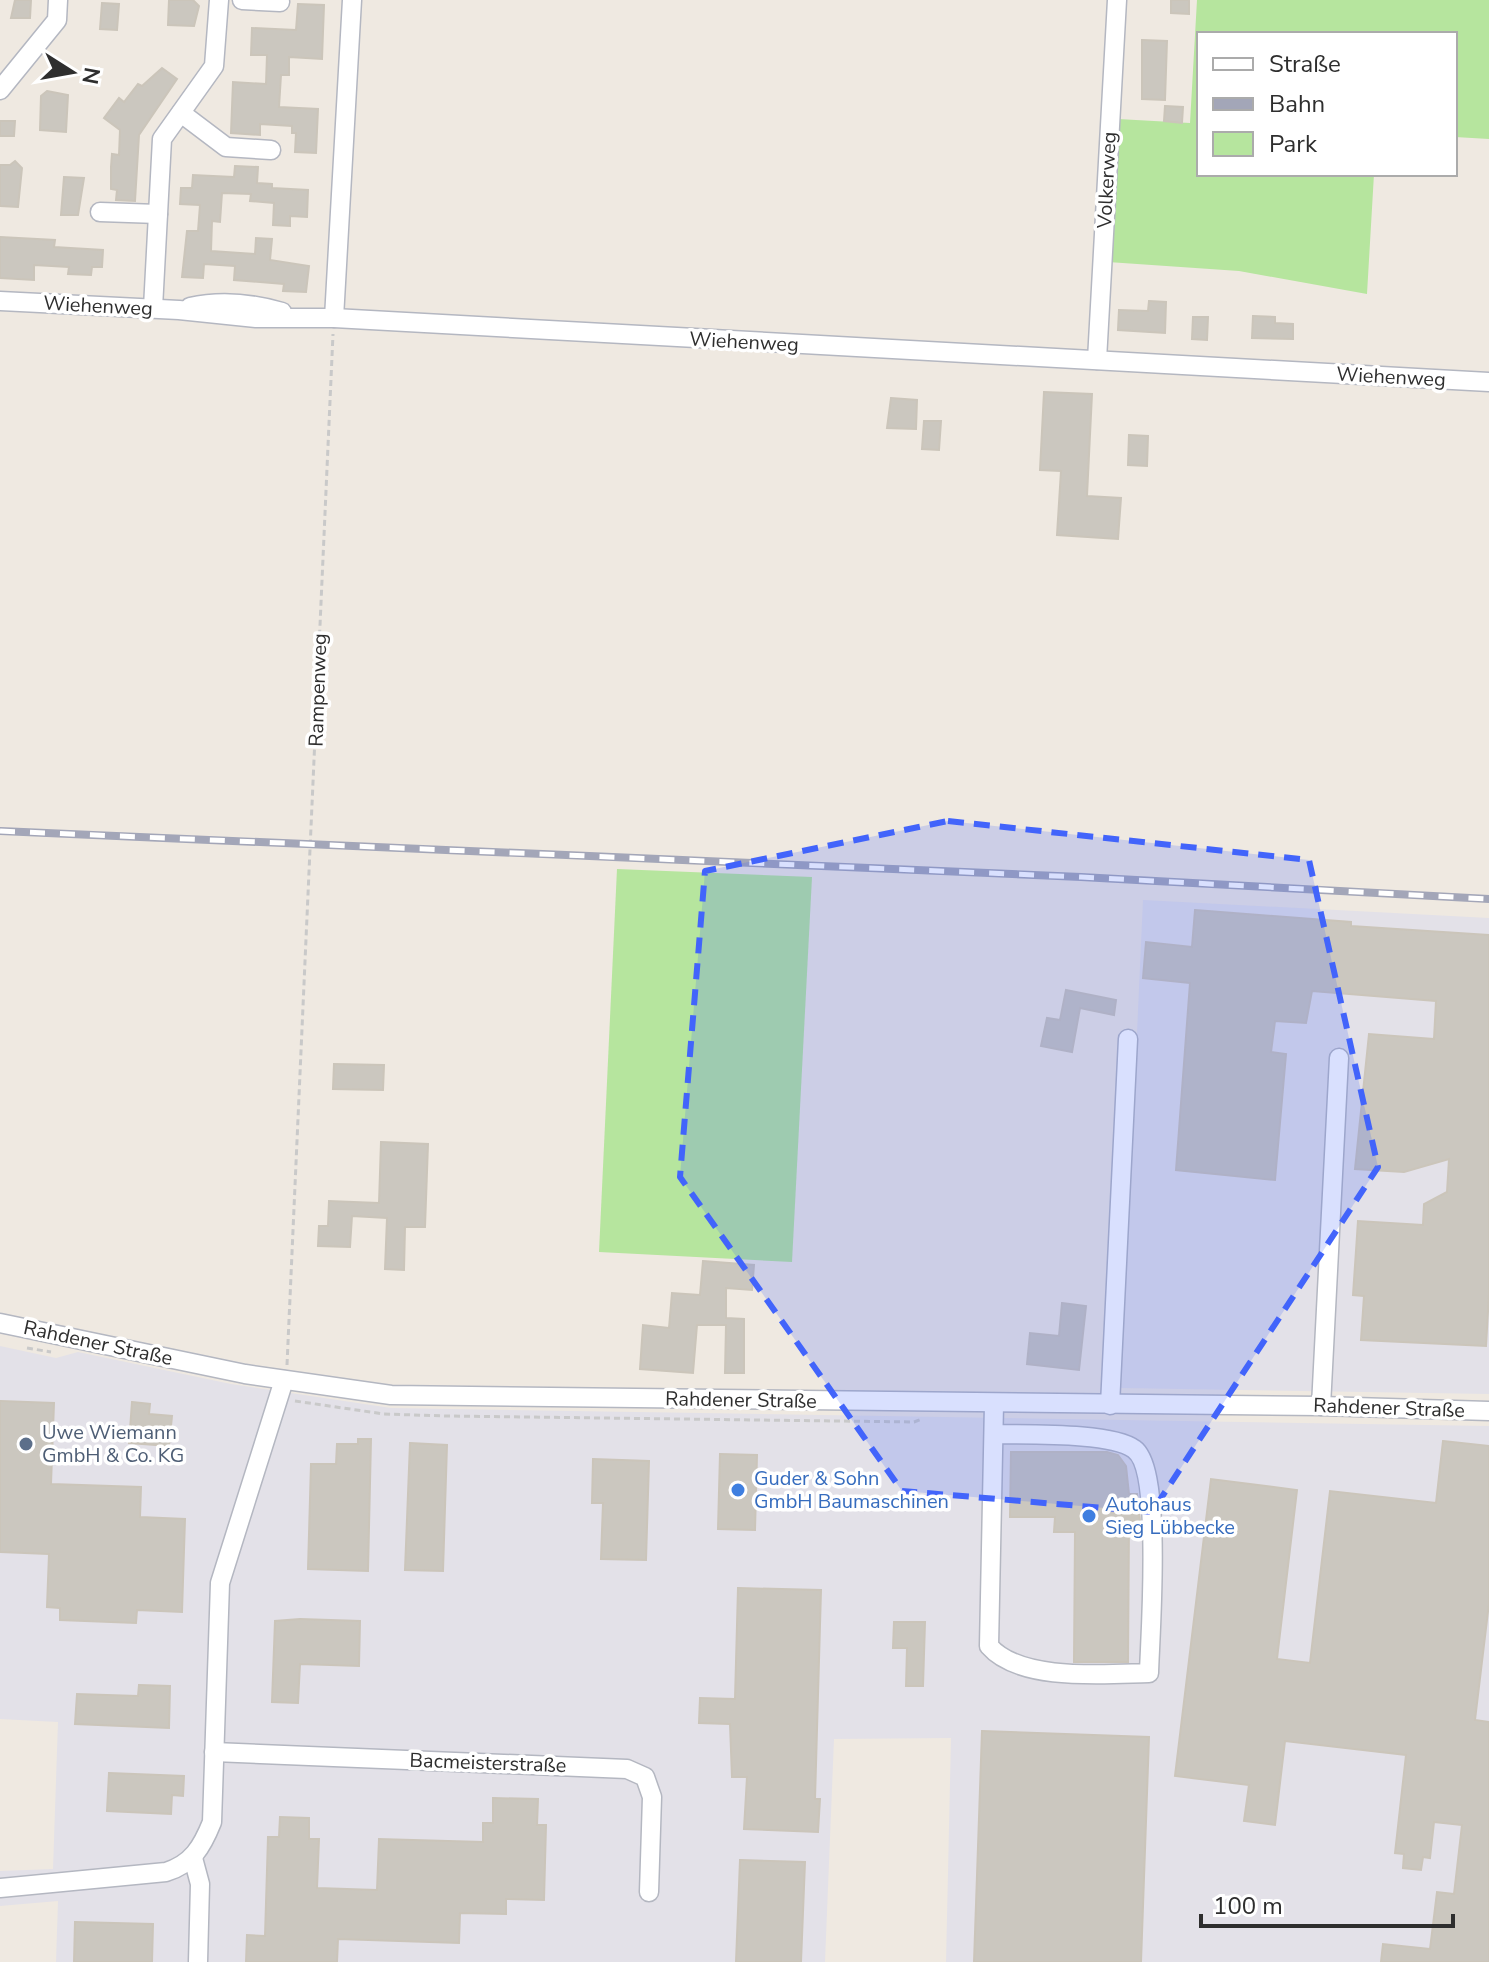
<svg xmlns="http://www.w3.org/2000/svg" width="1489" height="1962" font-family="'Nunito Sans',sans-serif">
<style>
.industrial{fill:#e3e1e8}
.green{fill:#b6e59e}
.building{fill:#cbc7bf;stroke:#cbc5ba;stroke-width:2}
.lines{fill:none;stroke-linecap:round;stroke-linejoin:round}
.minor-casing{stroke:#b4b7c1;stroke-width:21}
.path{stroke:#c9c9c9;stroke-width:3;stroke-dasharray:6 4;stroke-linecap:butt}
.minor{stroke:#fff;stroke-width:18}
.rail-casing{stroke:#a3a6b8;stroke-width:8}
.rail{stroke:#fff;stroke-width:5;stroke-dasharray:15;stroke-linecap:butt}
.marked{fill:#4264fb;fill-opacity:0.2;stroke:#4264fb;stroke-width:6;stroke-dasharray:16 10;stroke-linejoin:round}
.service-dot{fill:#5c6f8a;stroke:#fff;stroke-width:3}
.shop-dot{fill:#3f7fe0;stroke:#fff;stroke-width:3}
.labels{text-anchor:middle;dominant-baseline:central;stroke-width:7;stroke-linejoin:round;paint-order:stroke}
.street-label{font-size:20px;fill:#2e2e2e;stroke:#fff}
.service-label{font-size:20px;fill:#4e5e75;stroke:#fff;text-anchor:start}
.shop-label{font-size:20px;fill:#366cbe;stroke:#fff;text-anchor:start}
</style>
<rect width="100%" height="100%" fill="#efe9e1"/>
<g class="industrial">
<path d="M1143,900L1489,918V1394L1121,1388Z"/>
<path d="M0,1346L56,1358L78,1352L231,1384L391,1408L1489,1426V1962H946L951,1738L834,1739L825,1962H56L58,1901L0,1906V1871L53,1869L58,1722L0,1719Z"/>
</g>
<g class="green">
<path d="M1197,0H1489V139L1455,137V34H1199V174H1374L1367,294L1239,271L1108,262L1118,119L1190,123Z"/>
<path d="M617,869L812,877L792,1262L599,1252Z"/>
</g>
<g class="building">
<path d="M15,0H31L30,18H11Z"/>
<path d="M169,0H193L199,6L194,26L168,25Z"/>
<path d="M1171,0H1189V14L1171,13Z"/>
<path d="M102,3L119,4L117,30L100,29Z"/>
<path d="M298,4L324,5L322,59L289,57V75H281L279,107L318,109L316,153L295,152L296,133H292V126L260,124V135L231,133L233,82L266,84L267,55H251L252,28L296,30Z"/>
<path d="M1142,40L1167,41L1165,100L1142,99Z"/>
<path d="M162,68L177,79L139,135L135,201L116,200L117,190L111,189V167L112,154L119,155L120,130L104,118L119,98L124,102L138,84L142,86Z"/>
<path d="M47,91L68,95L66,132L40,130L41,96Z"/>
<path d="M1165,106L1183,107L1182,123L1164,121Z"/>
<path d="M0,121H15L14,136H0Z"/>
<path d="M15,161L22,168L18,207L0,206V165H10Z"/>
<path d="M235,166L258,167L257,183L272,184V188L308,190L307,217L290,216V226L273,225L274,203L250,201L251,194L222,193L220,222L212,221L211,251L255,254L256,238L272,239L270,260L309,266L306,292L283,291L284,284L234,280L235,266L204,264L203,278L182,277L187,231H198L200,205L180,204L181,188H192L193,175L234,177Z"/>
<path d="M64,177L84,178L78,215H61Z"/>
<path d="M0,237L55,240L54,247L103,250L102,267H92L91,275L68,274L69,267L34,265V280L0,278Z"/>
<path d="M1149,301L1166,302L1165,333L1118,330L1119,310L1148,311Z"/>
<path d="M1253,316L1275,317V323L1293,324V339L1252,338Z"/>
<path d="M1193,317H1208L1207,340L1192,339Z"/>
<path d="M1044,392L1092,394L1087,496L1121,498L1118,539L1057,535L1061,471L1040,470Z"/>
<path d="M891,398L917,400L916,429L887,428Z"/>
<path d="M924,421H941L939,450L922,449Z"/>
<path d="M1129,435L1148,436L1147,466L1128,465Z"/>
<path d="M1195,910L1351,922V926L1489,935V1294L1486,1346L1361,1340L1364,1296L1353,1295L1358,1221L1423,1225L1424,1204L1447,1192L1449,1159L1404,1172L1355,1169L1369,1034L1434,1039L1436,1001L1312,991L1306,1023L1275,1021L1271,1052L1286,1054L1275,1180L1176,1170L1190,983L1143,978L1146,942L1192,947Z"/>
<path d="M1066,990L1116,1000L1114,1015L1080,1008L1072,1052L1041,1046L1047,1018L1060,1020Z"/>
<path d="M334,1064L384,1065L383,1090L333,1089Z"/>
<path d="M381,1142L428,1144L425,1227H405L404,1270L385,1269L387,1218L352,1216L350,1247L318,1246L319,1226H328L329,1201L379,1203Z"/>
<path d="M703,1261L754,1265L752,1290L726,1288V1318L744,1319V1373H725L726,1325H697L693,1373L640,1369L643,1325L669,1328L672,1293L700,1295Z"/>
<path d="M1062,1303L1086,1306L1079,1370L1027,1364L1030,1333L1059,1336Z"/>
<path d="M0,1401L54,1403L51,1484L141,1487L140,1517L185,1519L182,1612L137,1610L136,1623L60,1620V1608L47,1607L49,1554L0,1552Z"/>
<path d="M132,1402L150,1404L149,1414L172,1416L169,1446L129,1443Z"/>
<path d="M358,1439H371L368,1571L308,1569L311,1464H336L337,1444H358Z"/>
<path d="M1443,1441L1489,1446V1603L1475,1720L1489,1722V1962H1381L1383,1944L1430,1949L1437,1892L1454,1894L1462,1825L1434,1822L1430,1858L1423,1857L1421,1870L1403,1868L1404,1854L1395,1853L1406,1755L1285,1741L1275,1825L1244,1821L1249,1785L1175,1776L1211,1479L1297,1490L1277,1659L1310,1663L1330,1491L1436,1503Z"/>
<path d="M410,1443L447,1445L443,1571L405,1570Z"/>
<path d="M1011,1452H1107L1118,1455L1126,1466L1129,1494H1137L1140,1521H1129L1128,1662H1074L1075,1532H1054L1055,1517H1010Z"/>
<path d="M720,1454L757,1455L755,1530L718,1529Z"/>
<path d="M593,1459L649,1461L646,1560L601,1559L603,1503H592Z"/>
<path d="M738,1588L821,1590L815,1799H820L818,1832L744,1829L747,1777H732L730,1724L699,1723L700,1698L735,1699Z"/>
<path d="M300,1619L360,1621L359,1666L300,1664L298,1703L272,1702L275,1621Z"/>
<path d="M894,1622H925L923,1686H906L907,1648H893Z"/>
<path d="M139,1685L170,1686L169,1728L75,1724L77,1694L138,1696Z"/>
<path d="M982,1731L1149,1737L1141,1962H974Z"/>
<path d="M109,1773L184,1776L183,1796L172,1795L171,1814L107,1811Z"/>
<path d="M493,1798L538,1799L537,1825H546L544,1900L506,1899V1914L460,1913L459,1943L338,1939L337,1962H246L247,1935L265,1936L268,1837H279L280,1817L309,1818V1839H319L317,1888L377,1890L379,1839L483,1842V1823H493Z"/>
<path d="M740,1860L805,1862L801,1962H736Z"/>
<path d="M75,1922L153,1924L152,1962H74Z"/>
</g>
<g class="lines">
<defs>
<g id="minor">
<path d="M242,0L280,2"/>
<path d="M0,90L57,20L58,0"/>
<path d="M181,113L226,147L271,150"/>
<path d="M100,212L158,214"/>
<path d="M0,301L179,310L256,318H334L1489,382"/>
<path d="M190,307C222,300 251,303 282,312"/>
<path d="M153,308L162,139L214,66L219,0"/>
<path d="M334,318L352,0"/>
<path d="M1097,360L1117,0"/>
<path d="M0,1323L245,1374L391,1395L1321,1406L1489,1411"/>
<path d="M1110,1405L1128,1039"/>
<path d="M1321,1406L1339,1058"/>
<path d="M994,1434C1025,1435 1111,1432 1134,1449C1163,1469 1150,1634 1149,1673C1105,1674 1020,1682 989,1646L994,1404"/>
<path d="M214,1752L627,1769L645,1777L652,1797L649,1892"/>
<path d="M193,1858L200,1884L198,1962"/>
<path d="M0,1888L166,1872C192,1864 202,1847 212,1822L220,1583L284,1380"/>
</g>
</defs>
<use href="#minor" class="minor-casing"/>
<g class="path">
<path d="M27,1348L51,1352"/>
<path d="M287,1365L333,334"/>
<path d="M295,1401L384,1414L448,1416L914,1422L922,1419"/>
</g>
<use href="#minor" class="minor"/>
<defs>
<path id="rail" d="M0,831L1081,877L1489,899"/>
</defs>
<use href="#rail" class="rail-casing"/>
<use href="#rail" class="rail"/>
</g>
<path class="marked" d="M948,821L1309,860L1378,1167L1152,1512L902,1491L680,1177L705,871Z"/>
<circle class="service-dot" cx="26" cy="1444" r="8"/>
<g class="shop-dot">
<circle cx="738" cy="1490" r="8"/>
<circle cx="1089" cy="1516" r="8"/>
</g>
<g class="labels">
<g class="street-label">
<text transform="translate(1107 180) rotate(-87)">Volkerweg</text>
<text transform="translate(98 306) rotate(3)">Wiehenweg</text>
<text transform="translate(744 342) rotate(3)">Wiehenweg</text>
<text transform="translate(1391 377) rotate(3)">Wiehenweg</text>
<text transform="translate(318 690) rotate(-88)">Rampenweg</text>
<text transform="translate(98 1343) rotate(12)">Rahdener Straße</text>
<text transform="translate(741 1400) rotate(1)">Rahdener Straße</text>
<text transform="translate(1389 1408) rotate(2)">Rahdener Straße</text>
<text transform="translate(488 1763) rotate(2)">Bacmeisterstraße</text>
</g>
<g class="service-label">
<text x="42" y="1432">Uwe Wiemann<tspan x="42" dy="23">GmbH &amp; Co. KG</tspan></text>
</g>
<g class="shop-label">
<text x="754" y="1478">Guder &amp; Sohn<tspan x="754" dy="23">GmbH Baumaschinen</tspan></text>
<text x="1105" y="1504">Autohaus<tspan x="1105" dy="23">Sieg Lübbecke</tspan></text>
</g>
</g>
<rect x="1197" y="32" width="260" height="144" fill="#ffffff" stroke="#ababab" stroke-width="2"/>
<rect x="1213" y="58" width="40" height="12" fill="#ffffff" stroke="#ababab" stroke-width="2"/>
<text x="1269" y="72" font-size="24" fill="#2e2e2e">Straße</text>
<rect x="1213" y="98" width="40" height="12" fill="#a3a6b8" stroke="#ababab" stroke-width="2"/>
<text x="1269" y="112" font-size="24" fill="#2e2e2e">Bahn</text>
<rect x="1213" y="132" width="40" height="24" fill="#b6e59e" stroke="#ababab" stroke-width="2"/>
<text x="1269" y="152" font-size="24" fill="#2e2e2e">Park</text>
<g transform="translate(72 72) rotate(101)" stroke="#ffffff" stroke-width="6" paint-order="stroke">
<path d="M0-6L14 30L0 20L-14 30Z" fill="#2e2e2e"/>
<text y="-12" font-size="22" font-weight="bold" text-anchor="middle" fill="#2e2e2e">N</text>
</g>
<path d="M1201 1914v12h252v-12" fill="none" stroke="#2e2e2e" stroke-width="4"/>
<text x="1213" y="1914" font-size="24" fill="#2e2e2e" stroke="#ffffff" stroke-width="6" paint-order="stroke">100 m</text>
</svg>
